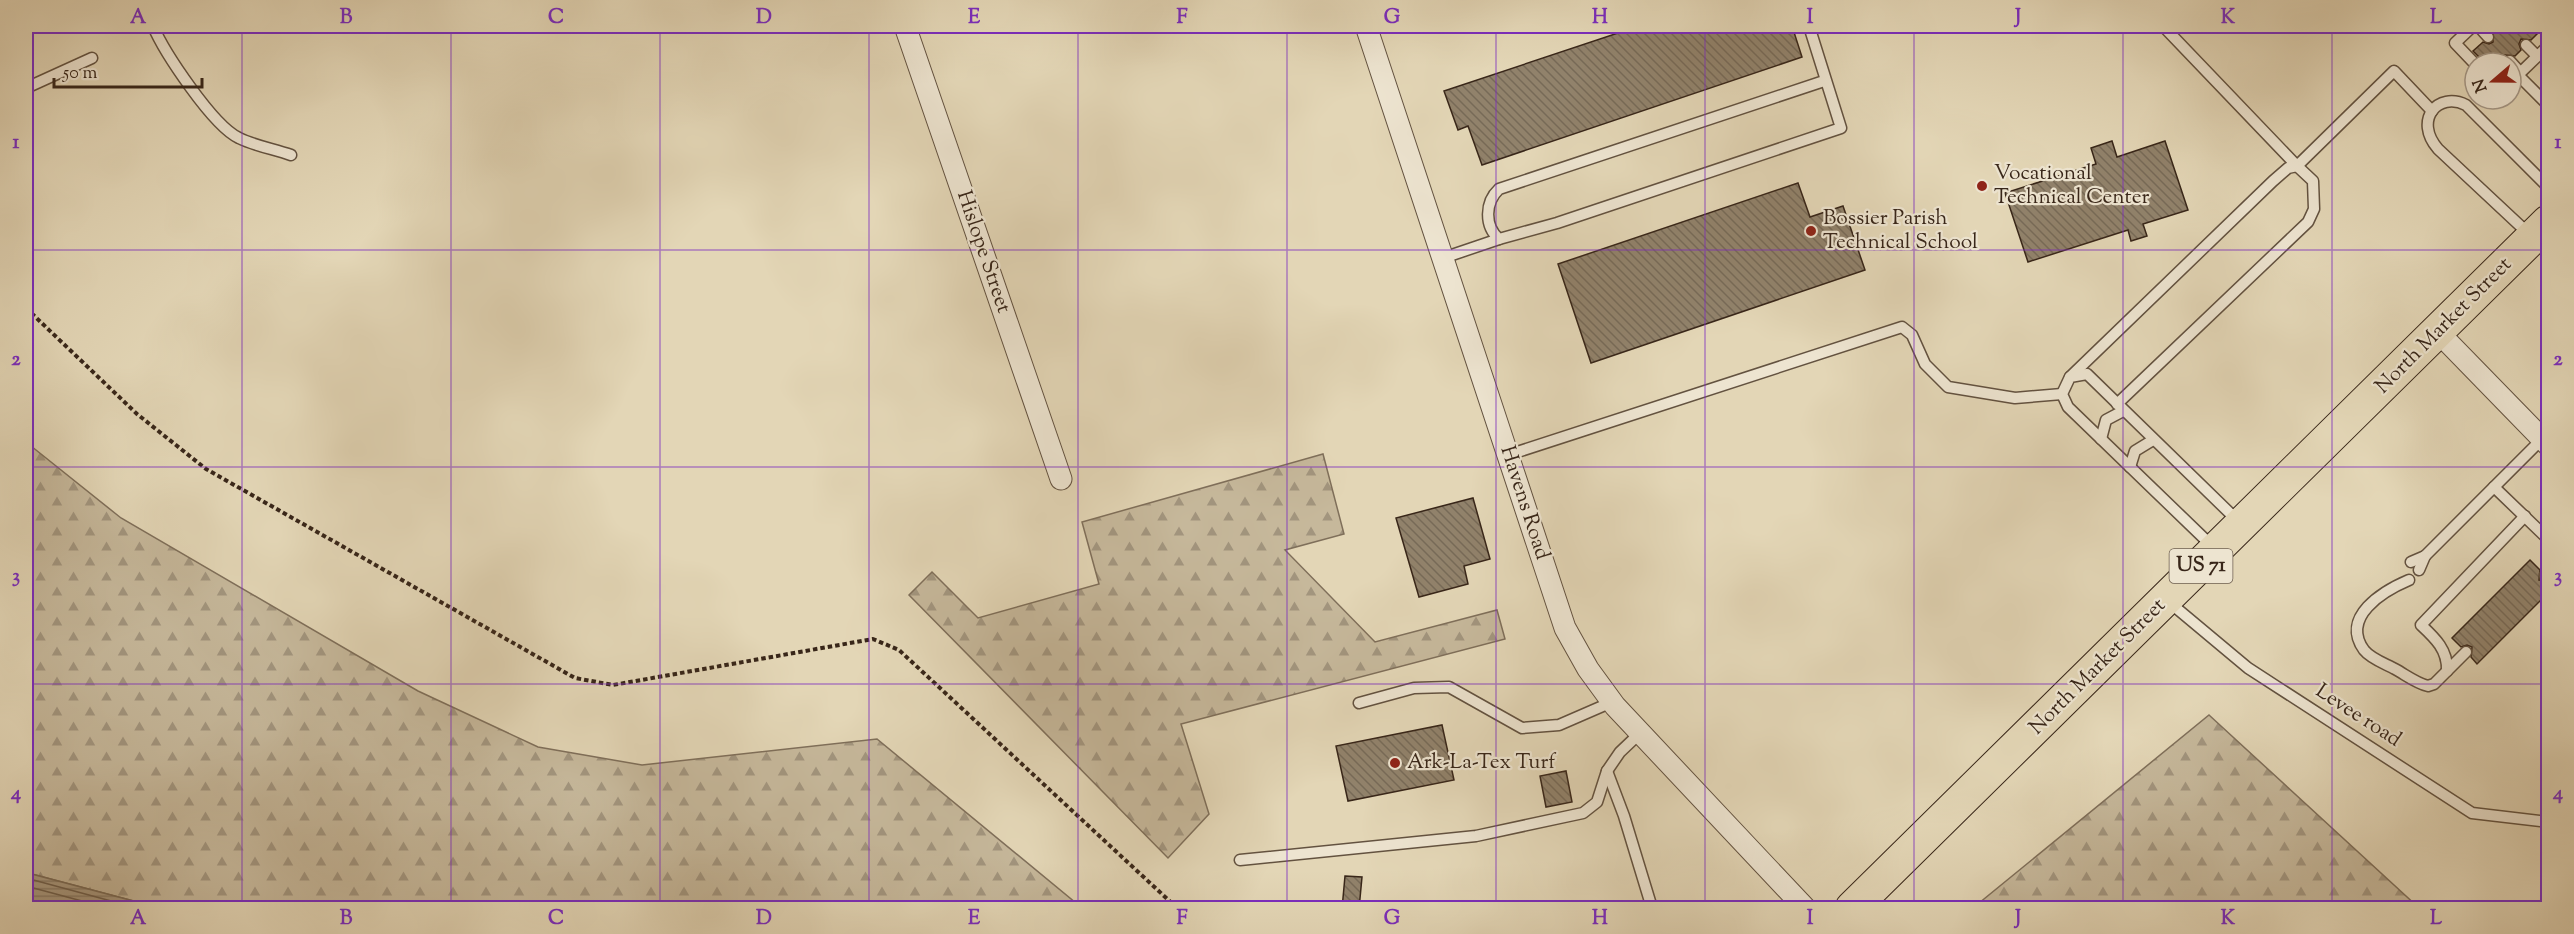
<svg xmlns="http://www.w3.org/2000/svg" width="2574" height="934" font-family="'Sorts Mill Goudy',serif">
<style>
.forest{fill:url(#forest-firs);stroke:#7f6f5a;stroke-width:1.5}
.water{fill:url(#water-rules);stroke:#7c6c57;stroke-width:1.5}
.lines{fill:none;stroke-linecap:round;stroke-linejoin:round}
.shore{stroke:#70604d;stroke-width:1.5}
.building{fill:url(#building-back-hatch);stroke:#382619;stroke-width:1.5}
.service-casing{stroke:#635240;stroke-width:13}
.minor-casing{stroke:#635240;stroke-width:23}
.primary-casing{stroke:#382619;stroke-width:35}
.path{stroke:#382619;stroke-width:4;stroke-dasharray:4.5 3;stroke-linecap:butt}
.service{stroke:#ede4d0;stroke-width:10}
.minor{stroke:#ede4d0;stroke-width:21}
.primary{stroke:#e3d6b6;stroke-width:33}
.grid{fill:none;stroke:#7b2cbf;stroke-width:1.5;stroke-opacity:0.55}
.poi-dot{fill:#8f2418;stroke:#ede4d0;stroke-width:2}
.labels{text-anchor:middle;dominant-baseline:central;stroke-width:4.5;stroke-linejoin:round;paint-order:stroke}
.shield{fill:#ede4d0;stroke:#6e5f50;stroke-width:1.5}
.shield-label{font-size:20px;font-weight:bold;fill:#382619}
.poi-label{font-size:21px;fill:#382619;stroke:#ede4d0;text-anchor:start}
.street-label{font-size:21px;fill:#382619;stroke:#ede4d0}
.neatline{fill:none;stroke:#7b2cbf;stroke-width:2}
.grid-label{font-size:20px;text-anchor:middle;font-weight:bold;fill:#7b2cbf}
</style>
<defs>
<pattern id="forest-firs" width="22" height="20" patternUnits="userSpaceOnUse" patternTransform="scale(1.5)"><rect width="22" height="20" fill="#c6b89b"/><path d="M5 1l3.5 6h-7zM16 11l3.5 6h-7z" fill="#a2957e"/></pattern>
<pattern id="water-rules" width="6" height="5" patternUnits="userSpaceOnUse" patternTransform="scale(1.5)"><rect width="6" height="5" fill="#a99a81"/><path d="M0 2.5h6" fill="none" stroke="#8b7d69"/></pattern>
<pattern id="building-back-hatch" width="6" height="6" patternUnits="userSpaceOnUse" patternTransform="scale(1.5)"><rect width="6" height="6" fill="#91826b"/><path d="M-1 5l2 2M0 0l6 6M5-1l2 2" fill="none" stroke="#776a57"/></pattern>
</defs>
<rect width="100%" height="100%" fill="#e3d6b6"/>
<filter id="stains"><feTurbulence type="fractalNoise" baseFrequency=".00333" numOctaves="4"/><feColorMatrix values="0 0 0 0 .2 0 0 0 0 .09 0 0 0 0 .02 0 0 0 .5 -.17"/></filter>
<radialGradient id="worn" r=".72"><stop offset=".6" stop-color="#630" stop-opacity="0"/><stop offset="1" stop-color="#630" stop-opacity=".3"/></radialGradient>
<g class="forest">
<path d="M26,442L121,518L418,691L538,747L642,765L877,739L1082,908H160L28,873L26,871Z"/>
<path d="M1323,454L1344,534L1285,550L1375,642L1497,610L1505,639L1181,724L1209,814L1168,858L909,595L932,572L978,618L1099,584L1082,522Z"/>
<path d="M2209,715L2419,908H1973Z"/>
</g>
<path class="water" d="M26,871L28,873L160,908H26Z"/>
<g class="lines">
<g class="shore">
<path d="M26,878L137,908"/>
<path d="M26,886L108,908"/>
</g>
</g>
<g class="building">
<path d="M1639,26H1792L1802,57L1482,165L1468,126L1458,130L1444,91Z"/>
<path d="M2499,26H2537L2538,33L2531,40L2521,39L2519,44L2521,50L2515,56L2505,55L2503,63H2485L2473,51L2483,42L2489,44L2493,42V32Z"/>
<path d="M2112,141L2117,157L2165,141L2188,210L2143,224L2147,236L2131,241L2128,230L2028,262L2005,193L2096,164L2091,148Z"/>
<path d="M1798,183L1810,217L1843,206L1865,270L1591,363L1558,264Z"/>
<path d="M1473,498L1490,559L1464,566L1468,584L1419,597L1396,518Z"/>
<path d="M2530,560L2540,570L2539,580L2548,581V593L2477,664L2471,657L2472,647L2467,645L2461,647L2452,638Z"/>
<path d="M1442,725L1454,780L1348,801L1336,746Z"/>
<path d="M1566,771L1572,802L1546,807L1540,776Z"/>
<path d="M1345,876L1362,877L1359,909H1342Z"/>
</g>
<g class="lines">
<defs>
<g id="service">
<path d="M153,26C164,52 213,126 239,138C255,146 274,149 291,155"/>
<path d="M1809,26L1841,128L1557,223L1499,239C1484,226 1485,202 1499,189L1824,81"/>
<path d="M2163,26L2297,166L2394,71L2432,111"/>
<path d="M2473,26L2455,43L2475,64"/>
<path d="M2478,26L2488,37"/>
<path d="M2544,28L2548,33"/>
<path d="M2526,45L2537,56"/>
<path d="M2510,61L2520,72"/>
<path d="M2518,75L2548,46"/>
<path d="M2511,81L2518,75L2548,105"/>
<path d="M26,88L92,58"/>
<path d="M2530,235L2438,149C2413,120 2438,91 2466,105L2548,187"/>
<path d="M1443,258L1499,239"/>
<path d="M2070,377L2273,181L2288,168L2297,166L2313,181L2314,209L2308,222L2117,404"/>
<path d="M2101,439L2106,420L2123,411"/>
<path d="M1508,455L1902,327L1912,335L1925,364L1948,387L2015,398L2062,394"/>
<path d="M2130,467L2135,451L2153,440"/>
<path d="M2494,487L2548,539"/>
<path d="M2213,547L2068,407L2062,394L2070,377L2087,374L2240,523"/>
<path d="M2411,562L2425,556L2544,437"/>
<path d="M2419,570L2425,556"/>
<path d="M2545,575L2548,572"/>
<path d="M2409,580C2383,591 2340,617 2364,650C2371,659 2386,664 2395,669C2406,675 2416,683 2428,686L2434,684L2466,652"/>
<path d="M2169,602L2248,668L2472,813L2548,822"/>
<path d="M2447,671C2448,650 2435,638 2421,625L2525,516"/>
<path d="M1359,703L1414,688L1449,687L1522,728L1559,725L1612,702"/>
<path d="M1607,771L1624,816L1652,908"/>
<path d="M1240,860L1476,836L1583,813L1597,802L1607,771L1620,752L1640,733"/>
</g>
<g id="minor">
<path d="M905,26L1061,479"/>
<path d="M1366,26L1565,628L1588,669L1615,706L1805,908"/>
<path d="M2438,332L2548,445"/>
</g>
<path id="primary" d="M1852,908L2548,222"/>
</defs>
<use href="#service" class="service-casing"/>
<use href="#minor" class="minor-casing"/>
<use href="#primary" class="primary-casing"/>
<path class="path" d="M26,308L137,414L206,469L575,678L613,685L873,639L899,650L1177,908"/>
<use href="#service" class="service"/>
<use href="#minor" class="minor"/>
<use href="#primary" class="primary"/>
</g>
<path class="grid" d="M242,26V908M451,26V908M660,26V908M869,26V908M1078,26V908M1287,26V908M1496,26V908M1705,26V908M1914,26V908M2123,26V908M2332,26V908M26,250H2548M26,467H2548M26,684H2548"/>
<g class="poi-dot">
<circle cx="1982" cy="186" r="6"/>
<circle cx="1811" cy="231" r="6"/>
<circle cx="1395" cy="763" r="6"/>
</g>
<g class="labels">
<rect class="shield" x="2169.5" y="549" width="63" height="34" rx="4.5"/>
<g class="shield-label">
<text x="2201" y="566">US 71</text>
</g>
<g class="poi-label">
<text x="1994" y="174">Vocational<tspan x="1994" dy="24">Technical Center</tspan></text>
<text x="1823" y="219">Bossier Parish<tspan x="1823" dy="24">Technical School</tspan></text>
<text x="1407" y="763">Ark-La-Tex Turf</text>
</g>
<g class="street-label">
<text transform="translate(983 252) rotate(71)">Hislope Street</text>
<text transform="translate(2444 326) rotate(-45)">North Market Street</text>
<text transform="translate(1524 503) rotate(72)">Havens Road</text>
<text transform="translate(2098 667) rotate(-45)">North Market Street</text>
<text transform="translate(2358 716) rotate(33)">Levee road</text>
</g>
</g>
<rect width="2574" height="934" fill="none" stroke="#e3d6b6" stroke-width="66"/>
<g transform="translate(2493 81) rotate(250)"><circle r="28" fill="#ede4d0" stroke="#a59887" stroke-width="1.5"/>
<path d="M0-4.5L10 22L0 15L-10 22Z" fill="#8f2418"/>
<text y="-9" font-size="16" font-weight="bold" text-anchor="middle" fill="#382619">N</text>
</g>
<path d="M54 78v9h148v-9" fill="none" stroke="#382619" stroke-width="3"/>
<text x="63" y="78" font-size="18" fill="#382619" stroke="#ede4d0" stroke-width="4.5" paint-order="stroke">50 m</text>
<rect x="33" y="33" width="2508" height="868" class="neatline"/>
<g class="grid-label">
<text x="138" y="23">A</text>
<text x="346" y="23">B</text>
<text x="556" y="23">C</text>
<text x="764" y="23">D</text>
<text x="974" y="23">E</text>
<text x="1182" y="23">F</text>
<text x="1392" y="23">G</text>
<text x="1600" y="23">H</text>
<text x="1810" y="23">I</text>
<text x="2018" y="23">J</text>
<text x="2228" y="23">K</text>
<text x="2436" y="23">L</text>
<text x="16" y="148">1</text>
<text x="2558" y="148">1</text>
<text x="16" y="365">2</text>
<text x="2558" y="365">2</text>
<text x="16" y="582">3</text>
<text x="2558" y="582">3</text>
<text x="16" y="799">4</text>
<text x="2558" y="799">4</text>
<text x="138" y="924">A</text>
<text x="346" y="924">B</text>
<text x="556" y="924">C</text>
<text x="764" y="924">D</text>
<text x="974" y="924">E</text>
<text x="1182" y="924">F</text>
<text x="1392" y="924">G</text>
<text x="1600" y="924">H</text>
<text x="1810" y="924">I</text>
<text x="2018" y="924">J</text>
<text x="2228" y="924">K</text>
<text x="2436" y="924">L</text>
</g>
<rect width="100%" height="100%" filter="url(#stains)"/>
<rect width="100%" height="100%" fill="url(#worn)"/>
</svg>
